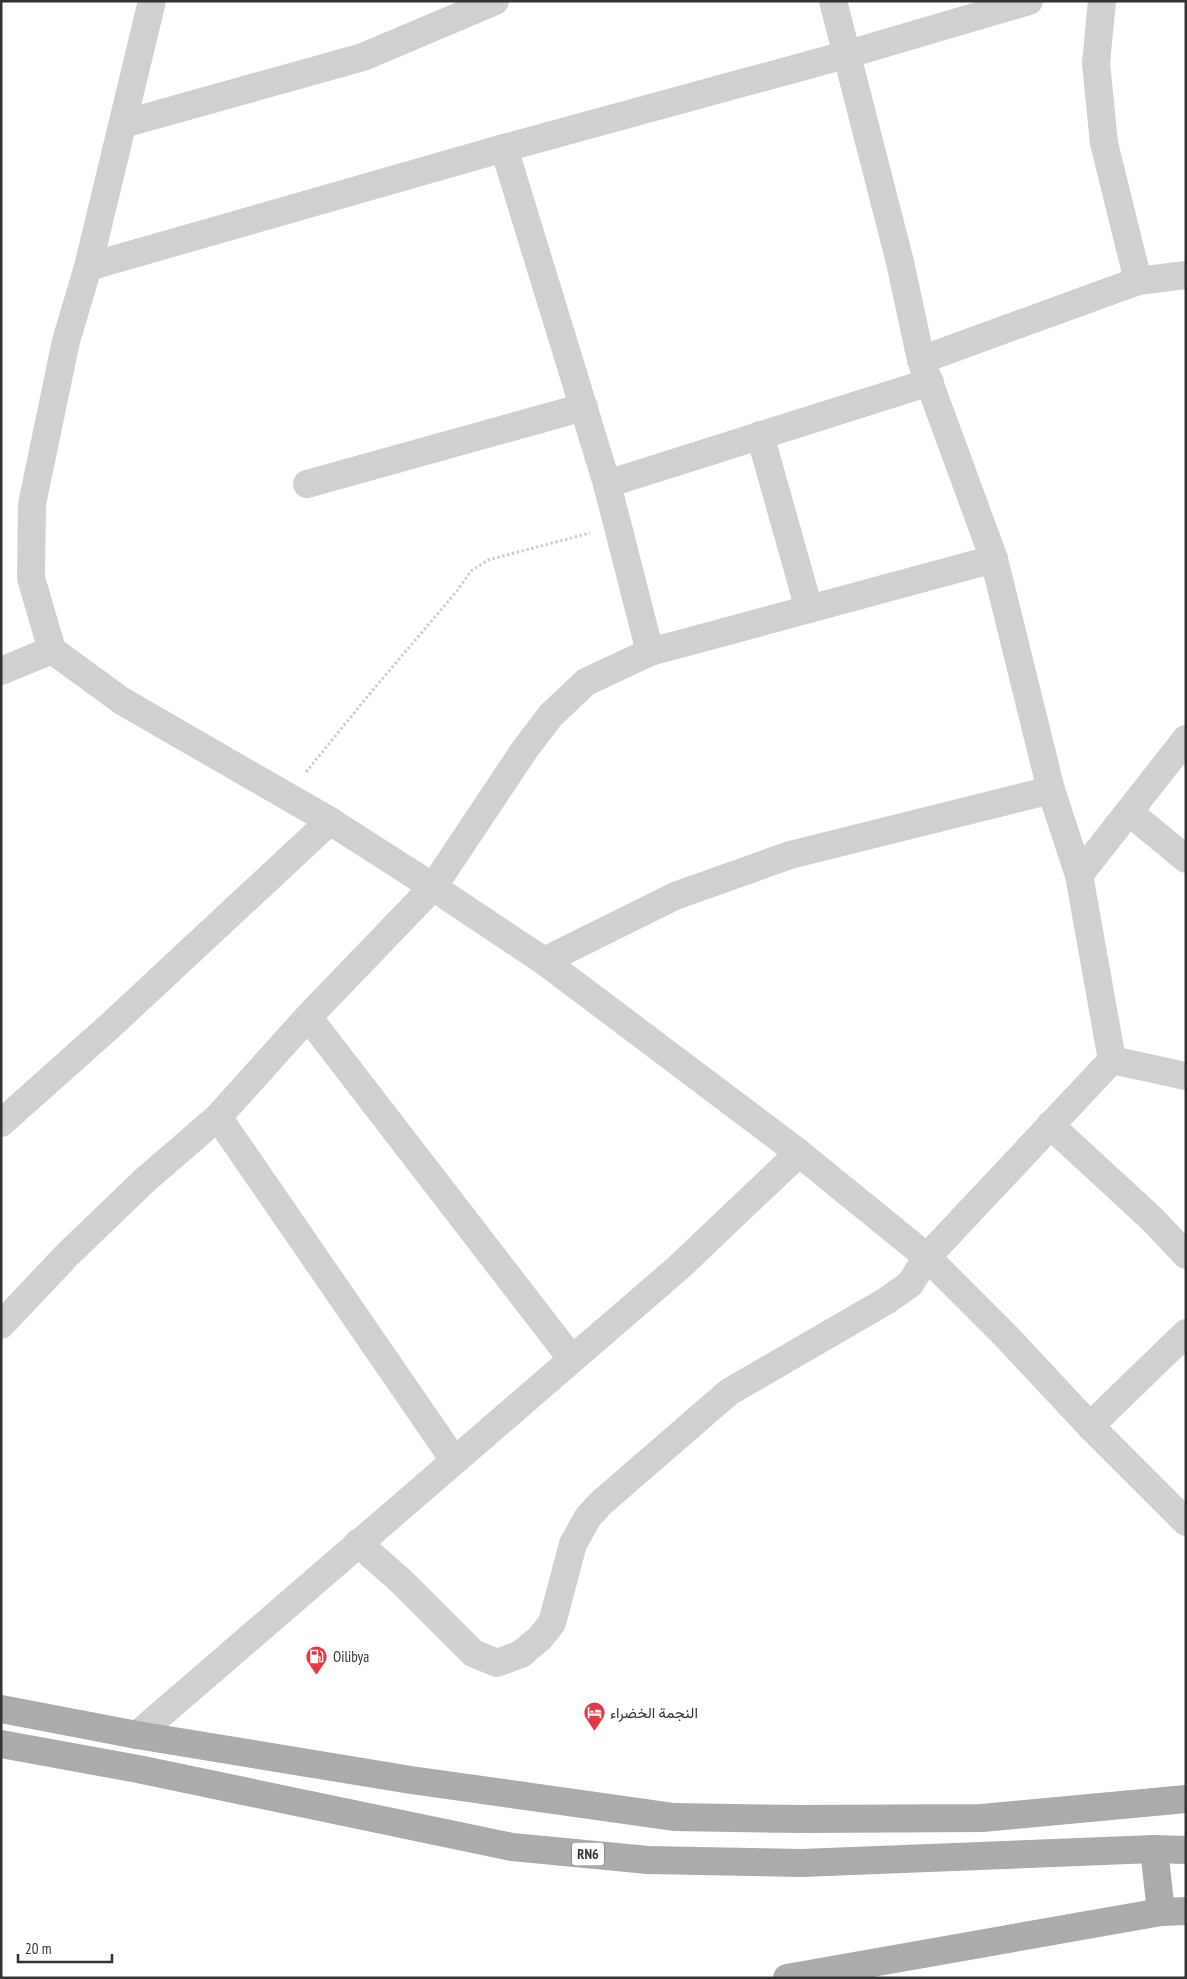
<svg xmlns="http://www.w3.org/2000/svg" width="1187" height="1979" font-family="'PT Sans Narrow',Vazirmatn,sans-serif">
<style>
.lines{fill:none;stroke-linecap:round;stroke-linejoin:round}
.path{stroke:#cdcdcd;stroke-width:3;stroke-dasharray:2.5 2.5;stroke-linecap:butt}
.minor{stroke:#d0d0d0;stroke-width:28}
.major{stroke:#ababab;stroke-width:28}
.labels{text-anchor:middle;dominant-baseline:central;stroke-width:5;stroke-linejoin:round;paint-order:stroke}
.shield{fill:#fff;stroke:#707070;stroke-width:1}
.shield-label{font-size:14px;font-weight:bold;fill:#333}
.poi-label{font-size:15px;fill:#333;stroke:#fff;text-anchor:start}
</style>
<rect width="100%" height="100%" fill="#fff"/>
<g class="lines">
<path class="path" d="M306,772L372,691L457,591L471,571L488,560L590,533"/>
<g class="minor">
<path d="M152,1L88,267L66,341L32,504L31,578L52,650L122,701L330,821L433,887L544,961L799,1153L927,1257L1005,1335L1090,1426L1186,1522"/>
<path d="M1102,1L1096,63L1104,143L1138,281"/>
<path d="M123,124L363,57L495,1"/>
<path d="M504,148L607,484L650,652"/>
<path d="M88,267L504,148L845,55L1029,1"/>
<path d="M921,360L1138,281L1186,275"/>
<path d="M760,435L809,609"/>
<path d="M307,484L584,407"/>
<path d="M607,484L930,382"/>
<path d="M1,671L52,650"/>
<path d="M1129,812L1186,859"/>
<path d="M1079,875L1186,739"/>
<path d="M544,961L675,896L790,855L1051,790"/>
<path d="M308,1017L571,1358"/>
<path d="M1112,1060L1186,1076"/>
<path d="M218,1117L454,1460"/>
<path d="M1,1123L111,1025L330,821"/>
<path d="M1050,1125L1153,1220L1186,1255"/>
<path d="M1,1325L67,1255L145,1180L218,1117L308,1017L433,887L525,749L551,715L586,682L650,652L994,559"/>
<path d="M1090,1426L1186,1333"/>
<path d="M358,1543L402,1582L473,1653L497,1663L521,1654L540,1638L552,1623L573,1544L588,1517L601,1503L729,1392L886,1301L910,1284L927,1257L1112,1060L1079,875L1051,790L994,559L921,360L900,262L833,1"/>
<path d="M137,1735L678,1268L799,1153"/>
</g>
<g class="major">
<path d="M1,1709L137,1735L411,1780L674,1817L801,1819L982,1818L1186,1799"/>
<path d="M1,1744L138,1769L512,1847L648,1860L802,1863L1154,1849L1186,1850"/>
<path d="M1154,1849L1161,1912"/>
<path d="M787,1978L1161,1912L1186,1911"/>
</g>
</g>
<defs>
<symbol id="fuel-pin" viewBox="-11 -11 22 30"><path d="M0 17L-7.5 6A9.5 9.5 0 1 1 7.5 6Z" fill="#e63946" stroke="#fff"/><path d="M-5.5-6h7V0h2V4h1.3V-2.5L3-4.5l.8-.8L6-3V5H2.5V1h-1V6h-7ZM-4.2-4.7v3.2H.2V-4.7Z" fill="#fff"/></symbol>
<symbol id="hotel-pin" viewBox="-11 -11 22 30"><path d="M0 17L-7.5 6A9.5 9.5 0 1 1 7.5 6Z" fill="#e63946" stroke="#fff"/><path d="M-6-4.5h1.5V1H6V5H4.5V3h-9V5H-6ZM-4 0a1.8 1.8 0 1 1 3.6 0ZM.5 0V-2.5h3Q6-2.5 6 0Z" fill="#fff"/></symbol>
</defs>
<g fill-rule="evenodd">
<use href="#fuel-pin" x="304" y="1644" width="25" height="34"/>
<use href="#hotel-pin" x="582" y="1700" width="25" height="34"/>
</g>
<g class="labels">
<rect class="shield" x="572" y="1842.5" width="32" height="23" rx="4"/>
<g class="shield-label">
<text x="588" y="1854">RN6</text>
</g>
<g class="poi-label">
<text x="333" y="1656">Oilibya</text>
<text x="610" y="1712">النجمة الخضراء</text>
</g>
</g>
<rect width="1187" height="1979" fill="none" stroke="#333333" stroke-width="5"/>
<path d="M18 1954v8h94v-8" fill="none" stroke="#333333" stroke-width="2.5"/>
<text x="25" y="1954" font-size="15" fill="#333333" stroke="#ffffff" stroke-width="4" paint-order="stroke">20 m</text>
</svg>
